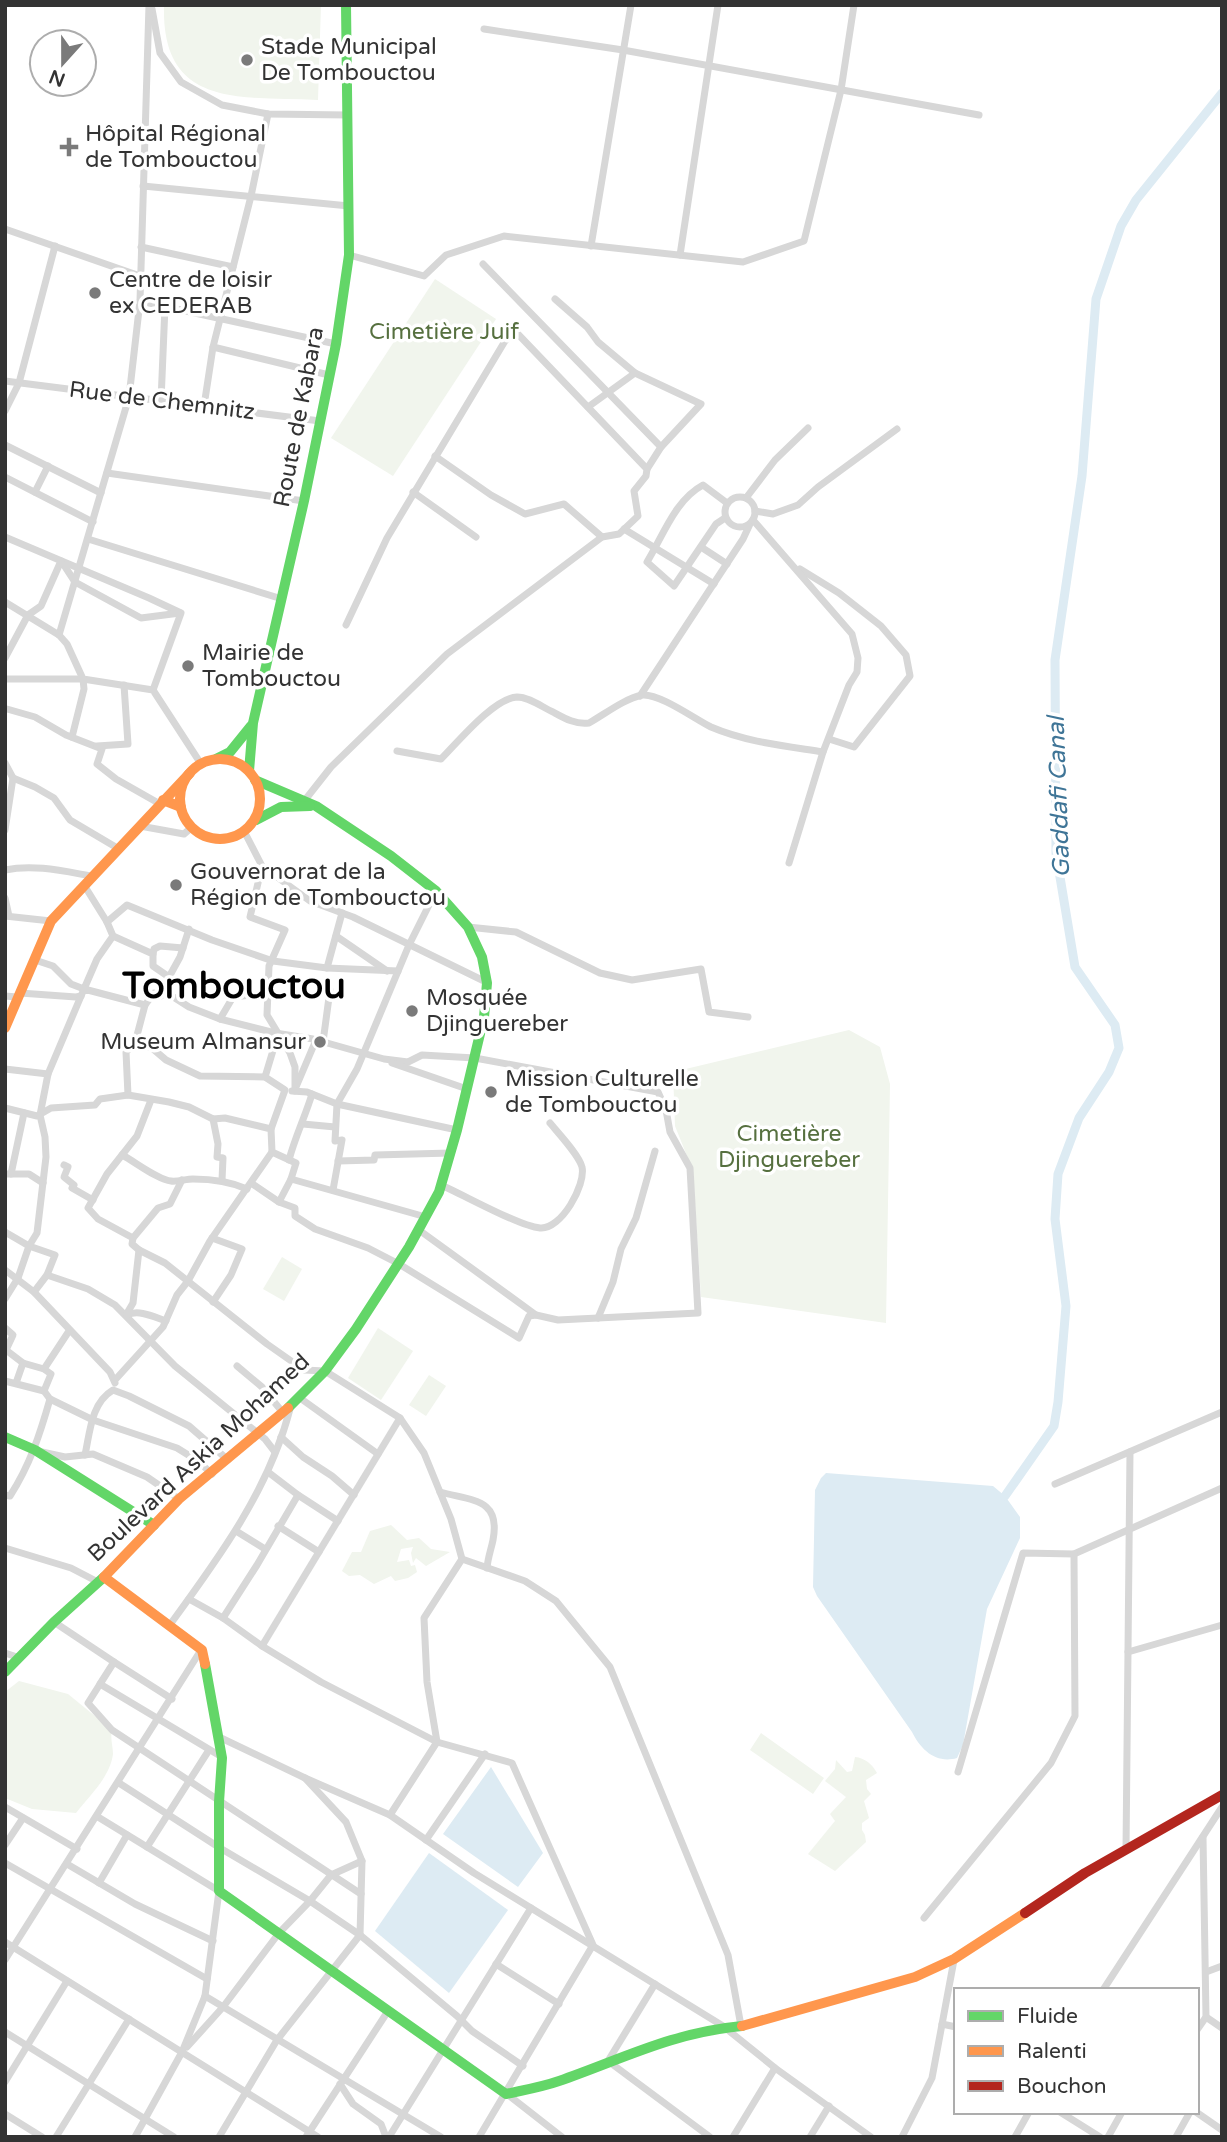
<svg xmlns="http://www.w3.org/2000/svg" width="1227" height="2142" font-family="'Varela Round',sans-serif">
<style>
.green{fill:#f1f5ed}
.water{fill:#ddebf3}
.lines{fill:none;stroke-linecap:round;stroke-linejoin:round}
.canal{stroke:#ddebf3;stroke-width:9}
.street{stroke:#d7d7d7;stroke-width:7}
.fast{stroke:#63d668;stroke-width:10}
.slow{stroke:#ff974d;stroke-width:10}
.jam{stroke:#b3261e;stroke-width:10}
.poi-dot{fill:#7a7a7a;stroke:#fff;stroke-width:2.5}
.labels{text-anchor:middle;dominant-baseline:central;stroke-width:7;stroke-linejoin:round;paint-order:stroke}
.poi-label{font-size:23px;fill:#333;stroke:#fff;text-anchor:start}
.park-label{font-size:23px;fill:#56703f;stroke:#fff}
.street-label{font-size:23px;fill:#333;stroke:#fff}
.water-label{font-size:24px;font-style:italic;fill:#3f7597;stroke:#fff}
.town-label{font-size:37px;font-weight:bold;fill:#000;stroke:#fff}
</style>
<rect width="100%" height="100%" fill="#fff"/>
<g class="green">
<path d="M164,5H321L318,100C242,96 161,110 164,5Z"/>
<path d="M435,279L496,319L393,476L331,438Z"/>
<path d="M849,1030L880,1047L890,1084L886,1323L701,1297L693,1171L675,1126L673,1072Z"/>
<path d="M282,1257L302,1269L284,1301L263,1289Z"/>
<path d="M378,1328L413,1351L381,1400L348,1378Z"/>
<path d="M429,1375L446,1386L426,1416L409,1405Z"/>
<path d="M391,1525L407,1540L419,1538L431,1549L450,1552L426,1566L416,1558L413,1563L411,1553L413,1547L401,1549L397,1562L409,1560L411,1566L415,1565L417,1572L408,1578L395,1581L391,1576L374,1584L360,1575L349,1576L342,1571L352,1552H361L370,1531Z"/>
<path d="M19,1681L68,1694L112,1730C110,1739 113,1746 113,1754C110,1777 90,1795 76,1813L32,1809L5,1798V1692Z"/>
<path d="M761,1733L824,1778L813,1794L750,1750Z"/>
<path d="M855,1757C865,1758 872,1764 877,1773L866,1780L867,1789L871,1794L864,1801L869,1818L862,1823V1830L865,1835L866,1842L835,1871L808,1854L835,1821L830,1814L846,1797L825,1781L835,1769L836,1760L847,1772L852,1771Z"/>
</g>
<g class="water">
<path d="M826,1473L993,1486L1005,1496L1020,1517V1538L987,1609L963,1745L957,1758C936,1764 921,1750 912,1732L817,1596L813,1587L815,1490L821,1478Z"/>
<path d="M491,1767L543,1853L518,1887L443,1834Z"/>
<path d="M429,1853L508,1910L449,1993L375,1931Z"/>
</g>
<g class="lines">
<path class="canal" d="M1005,1496L1054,1426L1058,1402L1066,1306L1055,1219L1058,1174L1079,1118L1109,1072L1119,1048L1115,1025L1075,967L1056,853L1055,660L1082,476L1096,299L1121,226L1136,200L1222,93"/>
<g class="street">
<path d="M152,9L160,53L181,82L222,105L268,114L348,115"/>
<path d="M484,29L623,50L979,115"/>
<path d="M143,186L349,206"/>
<path d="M5,229L140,276"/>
<path d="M591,246L631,5"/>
<path d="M141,247L233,267"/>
<path d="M349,255L424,276L446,255L504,236L743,262L804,241L841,90L854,5"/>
<path d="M680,255L718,5"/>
<path d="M483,264L661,447"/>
<path d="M555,299L587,327L598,342L635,373L701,404L661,447L647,469"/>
<path d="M140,301L336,344"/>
<path d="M213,347L329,375"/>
<path d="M5,381L320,421"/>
<path d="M161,401L165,306"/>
<path d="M204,406L213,347L251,196L268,114"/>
<path d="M588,407L635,373"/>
<path d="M5,411L19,383L55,246"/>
<path d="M5,445L101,493"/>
<path d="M435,456L491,495L525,514L564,504L602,537"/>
<path d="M107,473L304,501"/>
<path d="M5,477L93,522"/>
<path d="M35,492L48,466"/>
<path d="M413,492L476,537"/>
<circle cx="740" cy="512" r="15"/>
<path d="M746,498L775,460L808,428"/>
<path d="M755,511L773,514L798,505L818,487L897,429"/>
<path d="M725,518L716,524L674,586L647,562C663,536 675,500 703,485L727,503"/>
<path d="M624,529L714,584"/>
<path d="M5,537L149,598L181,613L153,690"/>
<path d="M88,539L282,599"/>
<path d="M701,547L727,564"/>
<path d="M62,562L75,582L141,618L180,613"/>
<path d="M800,569L839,593L881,626L906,655L910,676L854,747L829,739"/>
<path d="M5,602L59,635L67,644L83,679L153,690L201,764"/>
<path d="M59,635L129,397L140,301L149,5"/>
<path d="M5,658L28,615L41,606L61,561"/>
<path d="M5,679H83L84,689L72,737"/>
<path d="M640,696L743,539L750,524"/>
<path d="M7,709L35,717L66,735L102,749L97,764L116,779L160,804"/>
<path d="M97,746L128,744L124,685"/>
<path d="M397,751L441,759C458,742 494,698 517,697C529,697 542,707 553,712C564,718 576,725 589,723C605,714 624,699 642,695C659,693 695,719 711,727C746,742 785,746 823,752L849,685L857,672L858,658L852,634L753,520"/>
<path d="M5,763L13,778L35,787L54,798L70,820L119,849"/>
<path d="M305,800L331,767L447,654L602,537L619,534L638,516L634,491L646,476L647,469L515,331L505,341L387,538L346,625"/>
<path d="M140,826L184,834L192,827"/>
<path d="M5,830L13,778"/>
<path d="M244,831L262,866L310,901L353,917L486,982"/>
<path d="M789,863L823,752"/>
<path d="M262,866L250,917L285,930L269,966L267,1015L290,1053L295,1067V1091"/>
<path d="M5,870C34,864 63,871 91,876"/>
<path d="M84,885L107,922L113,936L153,954V966L169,977L164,991L189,1007L220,1019L275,1033L313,1039L384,1059L408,1062L422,1055L475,1058L658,1092L666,1110L670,1132L690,1168L698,1313L558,1320L536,1315L419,1230"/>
<path d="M5,898L9,916"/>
<path d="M5,916L51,921"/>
<path d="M107,922L127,905L212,940L273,961L327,968L398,971"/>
<path d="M468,927L516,932L600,973L632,980L701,969L709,1012L748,1017"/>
<path d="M336,936L387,971"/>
<path d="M153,954L154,949L160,946L183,948"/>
<path d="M35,960L53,966L71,984L84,989L97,959L113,936"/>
<path d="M327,968L342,913"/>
<path d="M169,977L180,957L189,929"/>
<path d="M20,993L76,997L81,996"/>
<path d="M5,996L17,997"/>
<path d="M220,1019L233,997L268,993"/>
<path d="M323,1042L330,990"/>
<path d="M135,1043L145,1005"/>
<path d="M392,1063L467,1089"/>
<path d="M5,1069L48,1074"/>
<path d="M265,1077L278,1034"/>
<path d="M296,1087L316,1040"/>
<path d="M292,1091L307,1092L337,1104L457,1130"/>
<path d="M128,1095L126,1052L135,1043L152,1048L166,1060L200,1076L265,1077L285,1090L271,1129"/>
<path d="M151,1100L137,1136L107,1174L88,1208L98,1219L133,1238L132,1244L139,1250L165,1263L267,1344L304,1370L325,1371L400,1418L424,1453L451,1519L462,1559L424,1618L427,1682L437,1742L390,1815"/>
<path d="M5,1108L37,1116L51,1108L95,1105L100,1099L128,1095L169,1102L189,1107L213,1119L225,1118L271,1129L272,1152L296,1163L291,1179L426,1217"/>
<path d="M213,1119L218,1144L217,1157L223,1158L222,1180"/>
<path d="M303,1124L335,1127"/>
<path d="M122,1155C134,1161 158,1180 171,1181C177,1182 186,1179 193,1179C212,1179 229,1181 247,1189"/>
<path d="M289,1160C295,1137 305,1117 312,1094"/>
<path d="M338,1161L374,1160L375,1155L451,1153"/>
<path d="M64,1165L68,1167L64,1177L74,1185L72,1188L93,1200"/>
<path d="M5,1174H29L43,1183"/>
<path d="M11,1174L24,1113"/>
<path d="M251,1183L279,1202L295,1208V1216L315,1229L368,1248L399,1264L519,1338L529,1316L536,1315"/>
<path d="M441,1185C464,1195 519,1226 540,1228C561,1230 586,1185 582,1167C579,1155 559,1134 550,1123"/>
<path d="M333,1190L342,1140L335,1141L337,1104L357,1069L409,945L436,891"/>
<path d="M279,1202L291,1179"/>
<path d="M5,1232L29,1246L55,1255L47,1275L34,1292"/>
<path d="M133,1238L158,1208L170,1204L182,1180"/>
<path d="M212,1238L242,1249L231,1275L213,1302"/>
<path d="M5,1270L34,1292L110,1372L115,1383"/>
<path d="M47,1275L88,1289L115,1305L175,1366L265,1439L275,1452"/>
<path d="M5,1299L18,1278L29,1246L37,1233L46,1157L45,1137L40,1115L48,1074L84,989L145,1005L154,993L161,996L164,991"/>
<path d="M126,1315L133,1303L139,1250"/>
<path d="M127,1315C139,1309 154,1317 166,1321"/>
<path d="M598,1318L613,1282L621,1249L636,1218L655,1151"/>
<path d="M5,1328L13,1335L6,1350L23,1363L44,1369"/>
<path d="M237,1366L262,1387L284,1414"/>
<path d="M115,1380L163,1327L177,1295L188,1281L210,1241L272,1152"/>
<path d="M5,1381L44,1391L50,1399L93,1420L177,1448L198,1461L212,1474"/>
<path d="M16,1383L23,1363"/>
<path d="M44,1391L51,1374L44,1369L69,1331"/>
<path d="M300,1398L378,1454"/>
<path d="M281,1437L303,1457L332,1476L354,1495"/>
<path d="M42,1452L65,1457L93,1454L147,1477L179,1499"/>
<path d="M85,1455C90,1432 91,1403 113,1390L129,1396L189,1426L228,1460"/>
<path d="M268,1472L298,1495L338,1521"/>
<path d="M1055,1484L1222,1412"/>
<path d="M440,1492C472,1501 501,1498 493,1540C491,1550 488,1557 487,1568"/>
<path d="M5,1495L10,1496C30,1465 40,1434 50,1399"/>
<path d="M278,1526L319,1552"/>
<path d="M236,1531L265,1549"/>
<path d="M5,1548L71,1568L98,1582"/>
<path d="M462,1559L525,1581L556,1601L610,1667L728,1955L741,2026"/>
<path d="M189,1599L223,1618L262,1646L321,1682L437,1742L512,1763L593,1945L479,2137"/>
<path d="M223,1618L257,1565L298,1495"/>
<path d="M54,1622L114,1662L100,1684"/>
<path d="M169,1626C218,1559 269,1490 290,1409"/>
<path d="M262,1646L400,1418"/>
<path d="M1128,1652L1222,1625"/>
<path d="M5,1653L20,1658"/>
<path d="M114,1662L172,1699"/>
<path d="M222,1757L100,1684L88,1703L112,1730L361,1894"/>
<path d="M958,1772L1023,1553L1074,1554L1222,1488"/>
<path d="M305,1778L390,1815L474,1873L723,2026L775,2068L871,2137"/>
<path d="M119,1783L220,1848L310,1901L360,1935L457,2016L472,2031L523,2066"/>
<path d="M5,1807L77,1849"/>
<path d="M98,1817L219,1891L205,1996L182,2052L135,2137"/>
<path d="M426,1840L485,1754"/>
<path d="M5,1845L23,1818"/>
<path d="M147,1847L209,1750"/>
<path d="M1126,1850L1130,1452"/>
<path d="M5,1863L207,1979"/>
<path d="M67,1864L135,1904L213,1941"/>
<path d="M99,1883L127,1835"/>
<path d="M924,1918L1051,1763L1075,1716L1074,1554"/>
<path d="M5,1942L318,2137"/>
<path d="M5,1960L201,1650"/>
<path d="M496,1964L559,2004"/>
<path d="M1206,1972L1222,1966"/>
<path d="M655,1984L608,2061L710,2137"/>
<path d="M1103,1990L1222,1807"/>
<path d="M205,1996L441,2137"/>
<path d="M1206,2017L1222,2028"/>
<path d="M942,2024L956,2027"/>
<path d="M1197,2030L1206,2017L1203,1837"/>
<path d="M5,2032L174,2137"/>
<path d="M187,2047L223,2007L279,1933L310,1901L331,1875L362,1861"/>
<path d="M5,2082L67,1981"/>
<path d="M340,2084L353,2104L381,2124L386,2137"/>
<path d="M507,2094L562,2137"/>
<path d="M1060,2112L1100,2137"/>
<path d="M1196,2112L1222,2130"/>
<path d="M5,2114L42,2137"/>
<path d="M56,2137L129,2019"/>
<path d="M219,2137L277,2040L360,1935L362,1861L346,1822L305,1778L219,1737"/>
<path d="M306,2137L388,2011"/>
<path d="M389,2137L531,1908"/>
<path d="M733,2137L775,2068"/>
<path d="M810,2137L829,2106"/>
<path d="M902,2137L932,2078L954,1960"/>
<path d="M1015,2137L1029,2112"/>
<path d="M1108,2137L1122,2112"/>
<path d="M1176,2137L1190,2112"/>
</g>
<g class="fast">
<path d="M216,759L230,752L251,726"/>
<path d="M249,771L253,723L304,501L336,344L349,255L346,5"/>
<path d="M255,780L316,806L391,856L436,891L468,927L482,957L487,983L484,1017L457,1130L439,1192L409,1247L356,1329L325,1371L288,1408"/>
<path d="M256,820L281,807L310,806"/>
<path d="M5,1437L35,1450L154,1525"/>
<path d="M205,1664L222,1758L219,1802V1891L506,2094C524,2090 542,2087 559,2081C625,2058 671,2033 742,2026"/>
<path d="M5,1672L54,1622L104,1577"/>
</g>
<g class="slow">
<circle cx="220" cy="799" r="40"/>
<path d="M163,800L181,807"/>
<path d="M5,1028L51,921L190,773"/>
<path d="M205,1664L202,1650L104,1577L179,1499L288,1408"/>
<path d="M742,2026L915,1977L954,1959L1025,1913"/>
</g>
<path class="jam" d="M1025,1913L1085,1873L1222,1795"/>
</g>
<g class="poi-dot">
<circle cx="247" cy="60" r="7"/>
<path d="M65.5 136.5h7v7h7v7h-7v7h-7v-7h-7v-7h7z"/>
<circle cx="95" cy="293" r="7"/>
<circle cx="188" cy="666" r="7"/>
<circle cx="176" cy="885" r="7"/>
<circle cx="412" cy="1011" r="7"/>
<circle cx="320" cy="1042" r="7"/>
<circle cx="491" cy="1092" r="7"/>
</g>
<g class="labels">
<g class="poi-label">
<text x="261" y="47">Stade Municipal<tspan x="261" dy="26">De Tombouctou</tspan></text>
<text x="85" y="134">Hôpital Régional<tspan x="85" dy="26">de Tombouctou</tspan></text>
<text x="109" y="280">Centre de loisir<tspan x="109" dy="26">ex CEDERAB</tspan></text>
<text x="202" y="653">Mairie de<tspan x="202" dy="26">Tombouctou</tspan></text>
<text x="190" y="872">Gouvernorat de la<tspan x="190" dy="26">Région de Tombouctou</tspan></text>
<text x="426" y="998">Mosquée<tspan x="426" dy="26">Djinguereber</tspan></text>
<text x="306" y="1042" text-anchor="end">Museum Almansur</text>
<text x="505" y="1079">Mission Culturelle<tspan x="505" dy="26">de Tombouctou</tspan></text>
</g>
<g class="park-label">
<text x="444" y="332">Cimetière Juif</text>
<text x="789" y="1134">Cimetière<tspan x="789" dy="26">Djinguereber</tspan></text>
</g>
<g class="street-label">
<text transform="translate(162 401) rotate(7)">Rue de Chemnitz</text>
<text transform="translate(299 417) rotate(-79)">Route de Kabara</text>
<text transform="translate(199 1458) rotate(-43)">Boulevard Askia Mohamed</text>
</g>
<g class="water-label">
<text transform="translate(1059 797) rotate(-92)">Gaddafi Canal</text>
</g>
<g class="town-label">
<text x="234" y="986">Tombouctou</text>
</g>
</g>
<rect width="1227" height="2142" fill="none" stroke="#333333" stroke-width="14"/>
<rect x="954" y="1988" width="245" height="126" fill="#ffffff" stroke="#adadad" stroke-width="2"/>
<rect x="968" y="2011" width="35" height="10" fill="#63d668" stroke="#adadad" stroke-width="2"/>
<text x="1017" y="2023" font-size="21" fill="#333333">Fluide</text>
<rect x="968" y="2046" width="35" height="10" fill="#ff974d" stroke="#adadad" stroke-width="2"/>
<text x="1017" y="2058" font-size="21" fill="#333333">Ralenti</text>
<rect x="968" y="2081" width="35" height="10" fill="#b3261e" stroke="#adadad" stroke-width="2"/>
<text x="1017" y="2093" font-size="21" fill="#333333">Bouchon</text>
<g transform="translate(63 63) rotate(201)"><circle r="33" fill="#ffffff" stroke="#adadad" stroke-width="2"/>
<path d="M0-5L12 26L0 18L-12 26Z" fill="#7a7a7a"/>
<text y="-10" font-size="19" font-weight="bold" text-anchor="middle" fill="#333333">N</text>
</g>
</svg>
